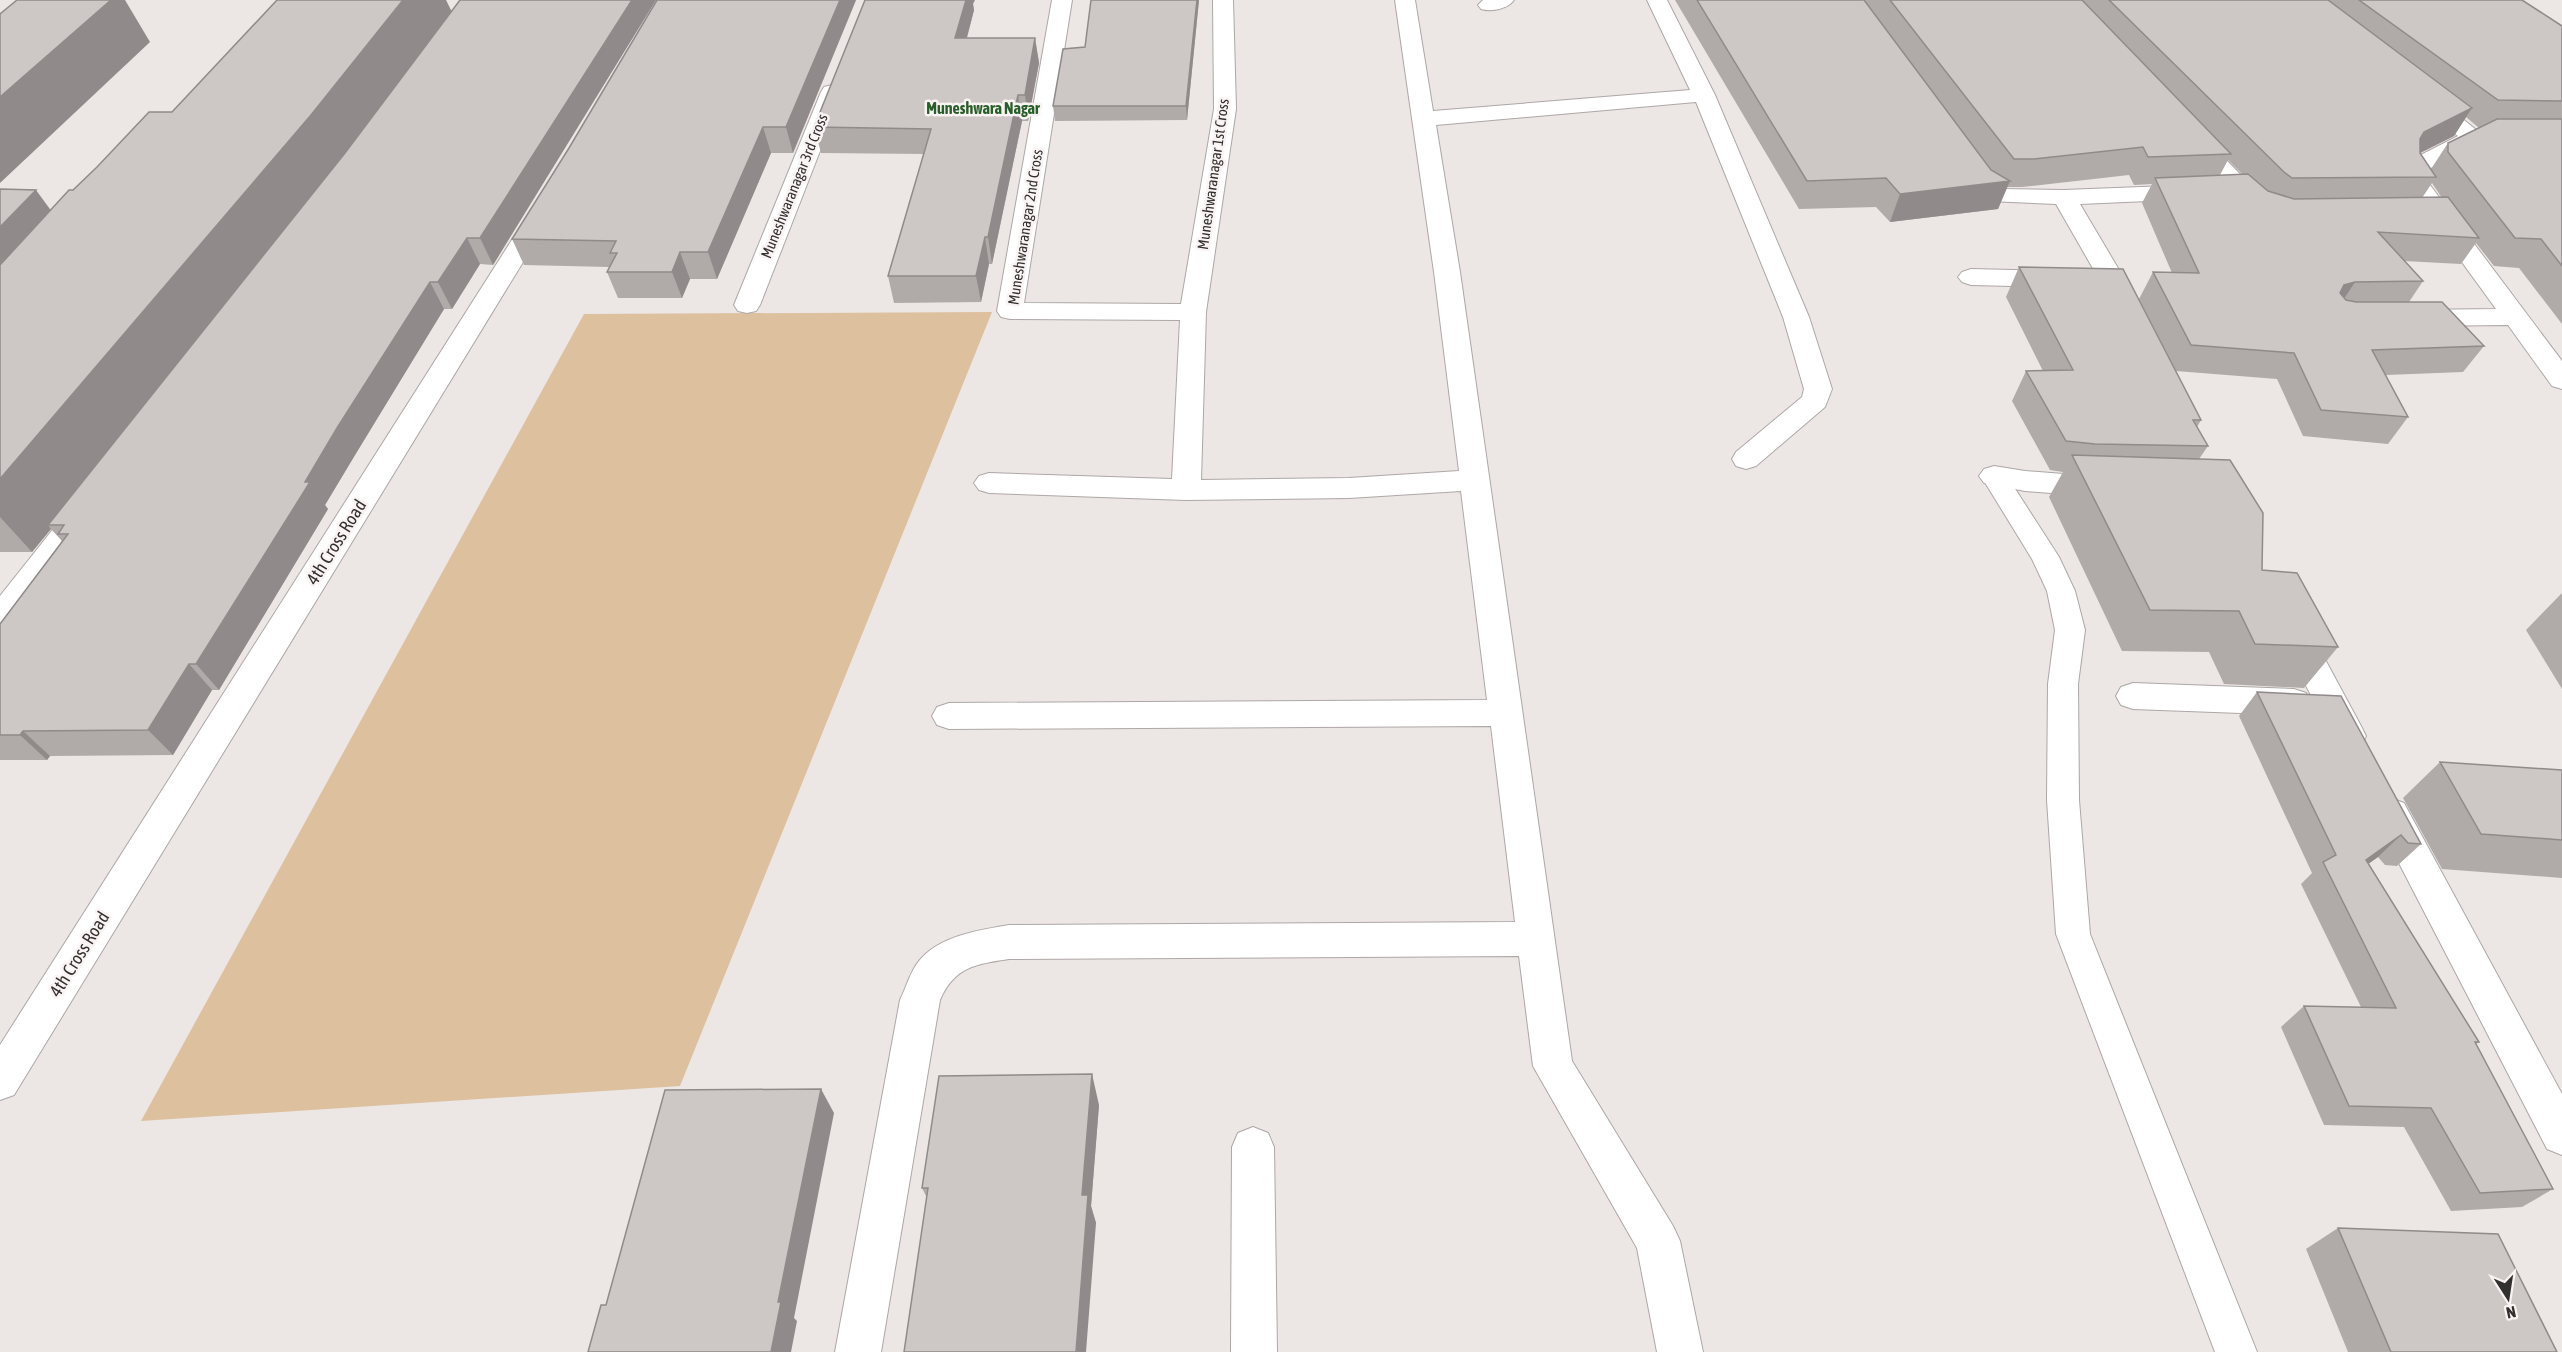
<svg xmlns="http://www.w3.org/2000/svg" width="2562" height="1352" font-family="'Asap Condensed',sans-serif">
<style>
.green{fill:#ddc09e}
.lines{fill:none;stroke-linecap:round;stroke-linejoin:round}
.lane-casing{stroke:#ada7a6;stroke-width:2}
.street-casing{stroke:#ada7a6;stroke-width:2}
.lane{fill:#fff;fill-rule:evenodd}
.street{fill:#fff;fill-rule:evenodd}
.wall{fill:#b0aba9;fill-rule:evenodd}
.shaded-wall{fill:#908b8a}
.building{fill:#cdc7c5;stroke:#908b8a;stroke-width:1.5}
.labels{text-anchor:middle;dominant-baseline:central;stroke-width:5;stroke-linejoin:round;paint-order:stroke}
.far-street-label{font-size:15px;fill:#32302f;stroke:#faf3f3}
.far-neighbourhood-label{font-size:16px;font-weight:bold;fill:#285e2a;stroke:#faf3f3}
.street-label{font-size:18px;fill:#32302f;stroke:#faf3f3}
</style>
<rect width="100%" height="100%" fill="#ece6e5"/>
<path class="green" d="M992,312L680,1086L141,1121L584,314Z"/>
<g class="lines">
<defs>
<path id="lane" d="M1994,467L2003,470L2059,557L2075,591L2085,630L2078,684L2079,800L2090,934L2257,1352H2215L2056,934L2047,800L2048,684L2055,630L2047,591L2032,559L1981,476L1985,470Z"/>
<g id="street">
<path d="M1052,0H1072L1024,303L1181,304L1214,109L1213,0H1233L1236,109L1206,312L1201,480L1349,478L1459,471L1434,272L1395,0H1415L1433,111L1690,90L1647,0H1667L1715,95L1809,317L1832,389L1825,407L1756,466L1746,469L1736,466L1732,459L1736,452L1802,397L1804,389L1783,317L1696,102L1436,125L1460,272L1572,1061L1673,1226L1680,1241L1703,1352H1657L1637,1248L1533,1066L1519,956L1009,959C976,964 954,967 940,1000L881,1352H835L900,1000C906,988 910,972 919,961C939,936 979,930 1009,925L1515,922L1491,726L949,729L937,725L932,716L937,707L949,703L1487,700L1461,491L1349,498L1186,500L989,493L979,490L974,483L979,476L989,473L1172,479L1180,320L1010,319L1001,317L997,311Z"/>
<path d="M1514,0C1508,9 1491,12 1481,9L1478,5L1483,0Z"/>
<path d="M832,85L840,87L843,92L760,305L756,311L747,313L738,311L734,305L821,92L824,87Z"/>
<path d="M2425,93L2433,95L2485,137L2482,142L2427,170V181L2562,361V389L2552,386L2508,325L2413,326L2404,324L2400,318L2404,312L2413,310L2496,309L2403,181V167L2407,162L2458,136L2417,105L2414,100L2417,95Z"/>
<path d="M2191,130L2199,132L2268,203L2271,208L2268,213L2259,215L2250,213L2183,142L2180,137L2183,132Z"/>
<path d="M1970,160L1978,162L2001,189L2064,190L2193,185L2201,187L2205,192L2201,197L2193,199L2080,204L2141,307L2137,313L2128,315L2119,313L2115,307L2056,204L1988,201L1981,197L1958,167L1962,162Z"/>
<path d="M541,206L550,208L553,213L14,1095L0,1100V1045L529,213L532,208Z"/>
<path d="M1971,269L2058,271L2067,274L2071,279L2067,284L2058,287L1971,285L1962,282L1958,277L1962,272Z"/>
<path d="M1994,466L2025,471L2102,477L2112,480L2117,487L2112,494L2102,497L2025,491L1984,483L1979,476L1984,469Z"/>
<path d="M88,496L99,499L103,506L99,513L11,627L0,631V596L77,499Z"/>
<path d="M2295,621L2306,624L2361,726L2366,736L2361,746L2349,750L2337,746L2279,633L2284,624Z"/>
<path d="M2133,683L2294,689L2306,693L2311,702L2306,711L2294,715L2133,709L2121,705L2116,696L2121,687Z"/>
<path d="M2391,798L2404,803L2562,1094V1155L2547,1149L2373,813L2378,803Z"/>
<path d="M1253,1127L1268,1133L1274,1147L1277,1352H1231L1232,1147L1238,1133Z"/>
</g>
</defs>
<use href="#lane" class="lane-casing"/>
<use href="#street" class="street-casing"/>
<use href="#lane" class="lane"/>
<use href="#street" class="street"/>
</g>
<g class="wall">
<path d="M460,0H656L493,265L480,264L452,309H444L355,455L325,505L328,509L219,690H212L173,755L50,756L47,760H0V624L62,541L51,529L32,552H0V189L51,210L73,190L172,112L451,12Z"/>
<path d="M856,0L793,153H771L717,279H690L682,298H618L607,272L609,267L524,265L512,239L569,148Z"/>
<path d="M1199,0L1187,120L1055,121L1053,106Z"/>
<path d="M1675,0H2522L2562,26V324L2519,268L2494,266L2476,243L2461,264L2404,261L2423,281L2409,302L2484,346L2463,372L2386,375L2408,417L2388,444L2303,436L2277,379L2176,371L2139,299L2153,272L2172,273L2142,203L2152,184L2134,185L2129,175L2022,187H2007L1998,209L1890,222L1876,207L1799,209ZM2466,117L2479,128L2448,143L2431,169L2420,153L2454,136ZM2228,160L2242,174L2220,175ZM2432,183L2442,198H2422Z"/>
<path d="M973,4L974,10L967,38H1035L1039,63L1028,121H1022L992,264H989L981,302L894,303L888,276L924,154L821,153L814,127Z"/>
<path d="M2019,267L2201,420L2197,427L2208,446L2199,459L2262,570L2338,647L2304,688L2224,684L2209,652L2122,651L2049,497L2063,472L2050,470L2012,401L2026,371H2043L2006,297Z"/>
<path d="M2562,593V689L2526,630Z"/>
<path d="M2257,692L2421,844L2397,866L2385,865L2378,857L2368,864L2479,1042L2476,1044L2553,1189L2522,1207L2451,1211L2404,1127L2324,1125L2281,1027L2304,1006L2361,1007L2301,884L2312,873L2239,716Z"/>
<path d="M2440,762L2562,770V878L2442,869L2403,798Z"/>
<path d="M1099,1105L1091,1206L1096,1223L927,1198L922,1188Z"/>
<path d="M2338,1228L2557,1352H2348L2306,1249Z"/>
</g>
<g class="shaded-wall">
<path d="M111,0H125L150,42L0,183V97Z"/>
<path d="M403,0H446L453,14L339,167L48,525L51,529L32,552L0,517V479Z"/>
<path d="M632,0H656L493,265L480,238Z"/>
<path d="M840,0H856L793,153L786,127Z"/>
<path d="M966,0H975L973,4L974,10L960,63L955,38Z"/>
<path d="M1197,0H1199L1187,120L1186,106Z"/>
<path d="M1035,38L1039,63L1028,121L1025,95Z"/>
<path d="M1018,95L1022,121L992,264L988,237Z"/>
<path d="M2472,108L2454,136L2406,160L2424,132Z"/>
<path d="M763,127L771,153L717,279L708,252Z"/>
<path d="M2010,181L1998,209L1890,222L1900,194Z"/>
<path d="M36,190L74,242L0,326V227Z"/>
<path d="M985,237L989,264L981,302L976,276Z"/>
<path d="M467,238L480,264L452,309L438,282Z"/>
<path d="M680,252L690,279L682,298L672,272Z"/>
<path d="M430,282L444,309L355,455L325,505L328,509L219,690L196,664L337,428Z"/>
<path d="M2355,282L2338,308L2327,311L2344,285Z"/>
<path d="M189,664L212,690L173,755L148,730Z"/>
<path d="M23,731L50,756L47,760L20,735Z"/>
<path d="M2401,835L2378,857L2343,882L2366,860Z"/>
<path d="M1092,1074L1099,1105L1091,1206L1096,1223L1086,1352H1076L1082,1195Z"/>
<path d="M821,1089L834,1113L794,1318L797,1321L791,1352H771L778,1302Z"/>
</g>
<g class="building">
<path d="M17,0H111L0,97V14Z"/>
<path d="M277,0H403L311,115L0,479V265L69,190H73L97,167L149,112H172Z"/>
<path d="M460,0H632L480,238H467L438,282H430L337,428L305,482H310L196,664H189L148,730L23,731L20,735H0V624L68,534H58L64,525H48L345,153Z"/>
<path d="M657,0H840L786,127H763L708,252H680L672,272H607L617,253H610L616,241L512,239L569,148Z"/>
<path d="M865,0H966L955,38H1035L1025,95H1018L988,237H985L976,276H888L931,129L814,127Z"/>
<path d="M1091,0H1197L1186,106H1053L1063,49L1085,47Z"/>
<path d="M1697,0H1864L1991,170L2010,181L1900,194L1886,178L1807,181Z"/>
<path d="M1890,0H2082L2231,154L2148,157L2143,147L2034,159H2014Z"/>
<path d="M2109,0H2328L2472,108L2424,132L2420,139V153L2436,177L2292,178L2284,172Z"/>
<path d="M2359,0H2522L2562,26V101L2498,100Z"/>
<path d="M2497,119H2562V266L2541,239L2515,238L2448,152V143Z"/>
<path d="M2248,174L2268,191L2294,199L2448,197L2479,238L2378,232L2423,281L2355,282L2344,285L2340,293L2346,300L2356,302H2442L2484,346L2372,350L2408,417L2321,410L2294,353L2191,345L2153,272L2199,273L2155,178Z"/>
<path d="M0,189L36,190L0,227Z"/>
<path d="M2019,267L2123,269L2201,420H2193L2208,446L2095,444L2066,441L2026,371L2073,370Z"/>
<path d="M2072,455L2230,460L2263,513L2262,570L2297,573L2338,647L2255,644L2239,611L2150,610Z"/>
<path d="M2257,692L2341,696L2421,844L2408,843L2401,835L2366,860L2479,1042H2475L2553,1189L2480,1193L2431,1108L2349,1106L2304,1006L2396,1008L2323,862L2336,855Z"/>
<path d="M2440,762L2562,770V840L2481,834Z"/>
<path d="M1092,1074L1082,1195H1088L1076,1352H904L928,1188H922L939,1076Z"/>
<path d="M821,1089L778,1302H781L771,1352H588L601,1305H606L665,1090Z"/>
<path d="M2338,1228L2498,1234L2557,1352H2391Z"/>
</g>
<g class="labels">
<g class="far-street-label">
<text transform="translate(1213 174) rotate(-82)">Muneshwaranagar 1st Cross</text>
<text transform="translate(794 186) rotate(-68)">Muneshwaranagar 3rd Cross</text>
<text transform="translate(1025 227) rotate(-81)">Muneshwaranagar 2nd Cross</text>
</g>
<g class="far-neighbourhood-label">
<text x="983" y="108">Muneshwara Nagar</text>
</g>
<g class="street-label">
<text transform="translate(336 542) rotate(-58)">4th Cross Road</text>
<text transform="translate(79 954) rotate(-58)">4th Cross Road</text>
</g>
</g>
<g transform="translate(2508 1298) rotate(168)" stroke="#faf3f3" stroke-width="4.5" paint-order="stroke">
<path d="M0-4.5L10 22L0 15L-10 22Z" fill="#32302f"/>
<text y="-9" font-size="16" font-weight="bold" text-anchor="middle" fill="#32302f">N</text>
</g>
</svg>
